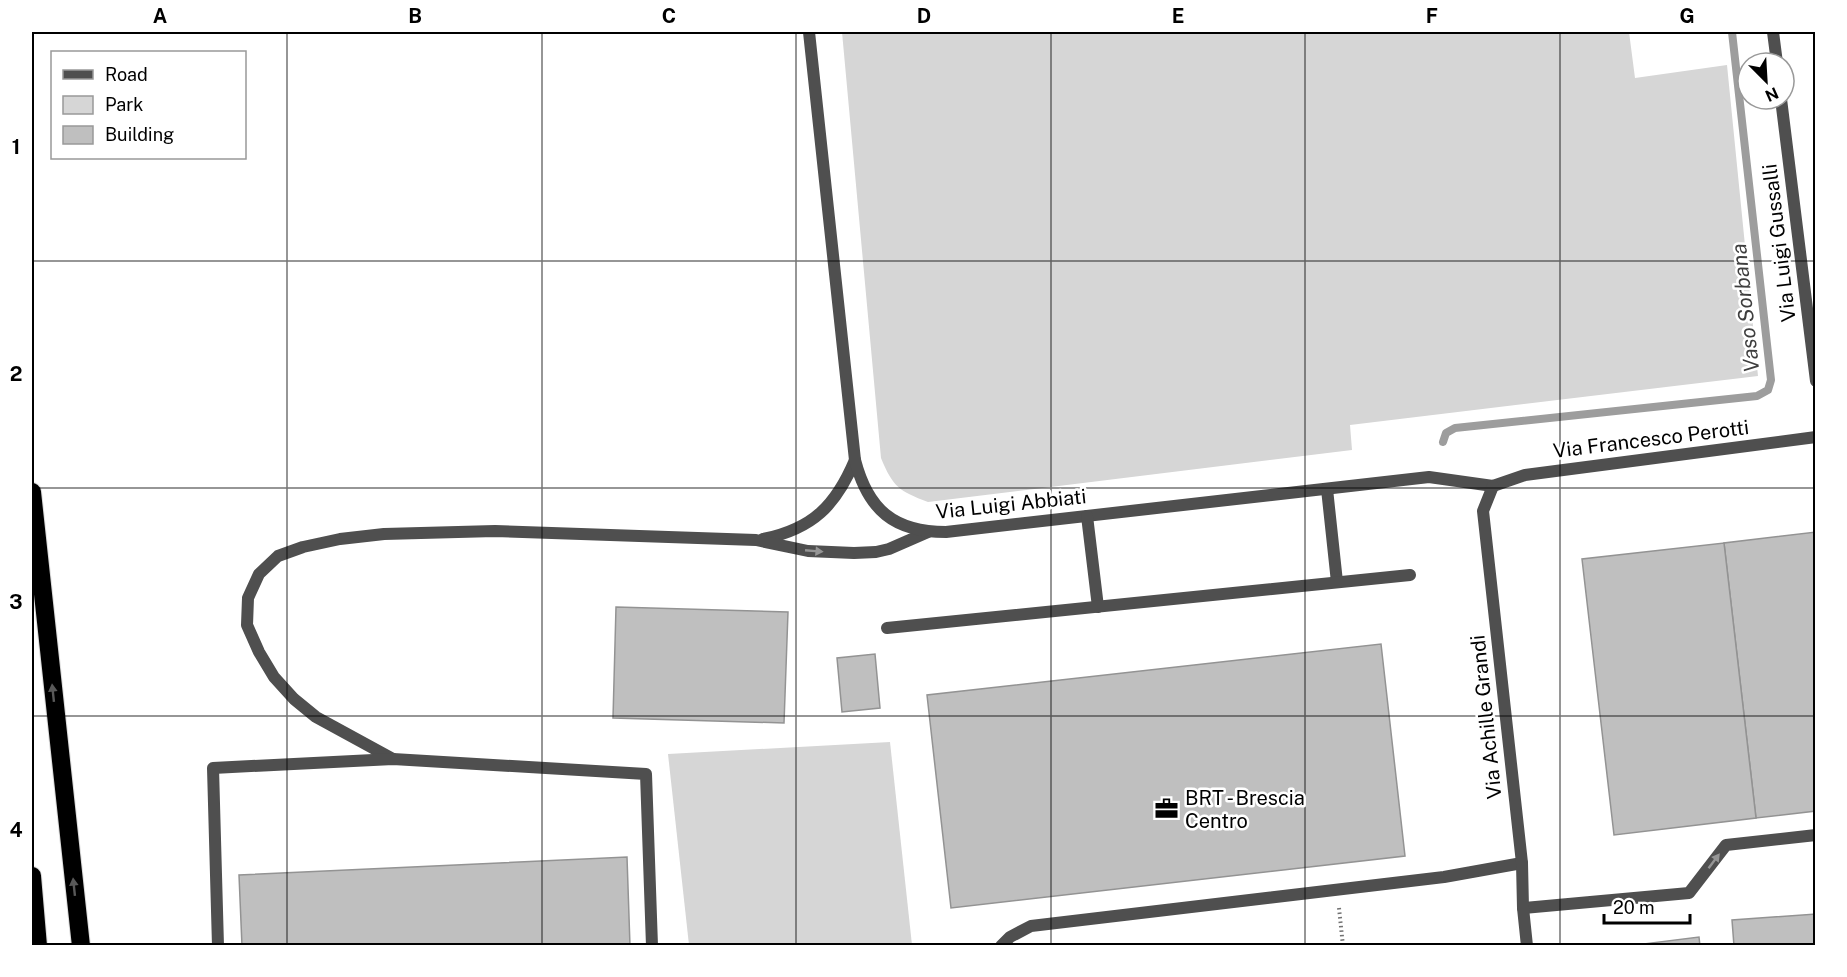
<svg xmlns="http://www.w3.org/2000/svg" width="1847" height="977" font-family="'Public Sans',sans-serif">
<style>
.green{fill:#d6d6d6}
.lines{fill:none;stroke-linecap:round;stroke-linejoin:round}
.stream{stroke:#9d9d9d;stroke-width:8}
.building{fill:#bfbfbf;stroke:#939393;stroke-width:1.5}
.highway-casing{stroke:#dbdbdb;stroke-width:20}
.path{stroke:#717171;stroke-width:4;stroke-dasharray:1.5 3;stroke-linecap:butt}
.lane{stroke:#4f4f4f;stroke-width:12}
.street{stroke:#4f4f4f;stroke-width:12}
.highway{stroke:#000;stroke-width:18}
.oneway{fill:#959595}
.oneway2{fill:#595959}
.grid{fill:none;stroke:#000;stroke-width:1.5;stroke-opacity:0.55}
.labels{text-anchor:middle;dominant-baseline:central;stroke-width:5;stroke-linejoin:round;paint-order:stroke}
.street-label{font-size:20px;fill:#000;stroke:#fff}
.poi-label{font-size:20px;fill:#000;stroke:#fff;text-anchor:start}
.water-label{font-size:21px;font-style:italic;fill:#3e3e3e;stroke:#fff}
.neatline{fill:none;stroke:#000;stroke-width:2}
.grid-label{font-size:20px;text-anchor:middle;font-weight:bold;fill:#000}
</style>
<rect width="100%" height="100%" fill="#fff"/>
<g class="green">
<path d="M842,32H1629L1635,78L1727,65L1758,376L1350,425L1352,450L928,502C899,491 893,487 881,458Z"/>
<path d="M890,742L912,945H689L668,754Z"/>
</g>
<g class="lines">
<path class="stream" d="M1443,442L1446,433L1455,428L1757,396L1768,390L1771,380L1732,32"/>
</g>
<g class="building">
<path d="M1816,532V811L1756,818L1724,543Z"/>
<path d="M1724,543L1756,818L1614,835L1582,559Z"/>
<path d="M616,607L788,612L784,723L613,718Z"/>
<path d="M1381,644L1405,856L951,908L927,695Z"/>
<path d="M875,654L880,708L842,712L837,658Z"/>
<path d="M627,857L630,946H242L239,875Z"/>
<path d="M1816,914V946H1734L1732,920Z"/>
<path d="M1699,937L1700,946H1644L1643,944Z"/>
</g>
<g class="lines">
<defs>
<g id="highway">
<path d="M32,492L81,946"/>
<path d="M32,876L38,946"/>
</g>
</defs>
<use href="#highway" class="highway-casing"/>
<path class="path" d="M1339,908L1343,946"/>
<g class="lane">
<path d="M763,539C813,529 836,505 855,460"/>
<path d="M393,759L316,717L294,699L274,677L259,652L247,625L248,598L259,574L278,556L303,547L340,539L384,534L495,531L756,540L808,551L854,553L876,552L889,549L928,532"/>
<path d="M1523,908L1689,893L1726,845L1816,835"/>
<path d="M218,946L213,768L393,759L646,774L652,946"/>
<path d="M1001,946L1010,937L1031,926L1444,877L1522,863"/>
</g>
<g class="street">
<path d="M809,32L855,460C868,510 894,532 946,532L1429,477L1493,486L1525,475L1816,437"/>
<path d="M1773,32L1777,63"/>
<path d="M1781,99L1816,381"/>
<path d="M1493,486L1483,511L1522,863L1523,908L1527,946"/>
<path d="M1327,489L1337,582"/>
<path d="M1087,516L1098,607"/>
<path d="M887,628L1410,575"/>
</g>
<use href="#highway" class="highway"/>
</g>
<defs><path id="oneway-solid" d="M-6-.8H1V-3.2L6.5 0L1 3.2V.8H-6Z" transform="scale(1.5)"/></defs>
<g class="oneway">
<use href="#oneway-solid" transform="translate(814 551) rotate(5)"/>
<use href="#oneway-solid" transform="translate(1714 861) rotate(-53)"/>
</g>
<g class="oneway2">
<use href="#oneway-solid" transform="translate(53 693) rotate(-96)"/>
<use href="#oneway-solid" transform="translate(74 887) rotate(-96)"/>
</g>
<path class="grid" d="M287,32V946M542,32V946M796,32V946M1051,32V946M1305,32V946M1560,32V946M32,261H1816M32,488H1816M32,716H1816"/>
<defs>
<symbol id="office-bare" viewBox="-9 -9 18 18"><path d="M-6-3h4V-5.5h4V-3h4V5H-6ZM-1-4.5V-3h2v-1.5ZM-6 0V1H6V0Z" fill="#000" stroke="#fff" stroke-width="2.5" paint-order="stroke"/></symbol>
</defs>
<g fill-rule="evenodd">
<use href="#office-bare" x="1150" y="792" width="33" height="33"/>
</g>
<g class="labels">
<g class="street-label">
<text transform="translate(1779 243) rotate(-97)">Via Luigi Gussalli</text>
<text transform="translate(1651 439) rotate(-7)">Via Francesco Perotti</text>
<text transform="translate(1011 504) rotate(-6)">Via Luigi Abbiati</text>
<text transform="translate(1486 717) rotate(-96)">Via Achille Grandi</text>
</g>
<g class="poi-label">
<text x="1185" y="798">BRT - Brescia<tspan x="1185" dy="23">Centro</tspan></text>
</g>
<g class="water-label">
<text transform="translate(1745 308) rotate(-96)">Vaso Sorbana</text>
</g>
</g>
<rect width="1847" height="977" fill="none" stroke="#ffffff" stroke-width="66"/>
<rect x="51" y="51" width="195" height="108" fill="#ffffff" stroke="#999999" stroke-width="1.5"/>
<rect x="63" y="70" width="30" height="9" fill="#4f4f4f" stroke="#999999" stroke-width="1.5"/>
<text x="105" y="81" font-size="18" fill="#000000">Road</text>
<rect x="63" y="96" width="30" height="18" fill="#d6d6d6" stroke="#999999" stroke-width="1.5"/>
<text x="105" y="111" font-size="18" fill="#000000">Park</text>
<rect x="63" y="126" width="30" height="18" fill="#bfbfbf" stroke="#999999" stroke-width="1.5"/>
<text x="105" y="141" font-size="18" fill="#000000">Building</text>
<g transform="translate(1766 81) rotate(156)"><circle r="28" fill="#ffffff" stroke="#999999" stroke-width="1.5"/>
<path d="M0-4.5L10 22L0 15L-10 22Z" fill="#000000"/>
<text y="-9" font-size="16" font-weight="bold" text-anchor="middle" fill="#000000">N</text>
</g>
<path d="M1604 914v9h86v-9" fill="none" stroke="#000000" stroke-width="3"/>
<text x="1613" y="914" font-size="18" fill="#000000" stroke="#ffffff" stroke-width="4.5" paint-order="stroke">20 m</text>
<rect x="33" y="33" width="1781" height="911" class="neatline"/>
<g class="grid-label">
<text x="160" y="23">A</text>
<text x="415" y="23">B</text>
<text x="669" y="23">C</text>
<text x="924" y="23">D</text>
<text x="1178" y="23">E</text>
<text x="1432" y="23">F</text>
<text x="1687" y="23">G</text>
<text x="16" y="154">1</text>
<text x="16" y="381">2</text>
<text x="16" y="609">3</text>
<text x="16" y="837">4</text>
</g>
</svg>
